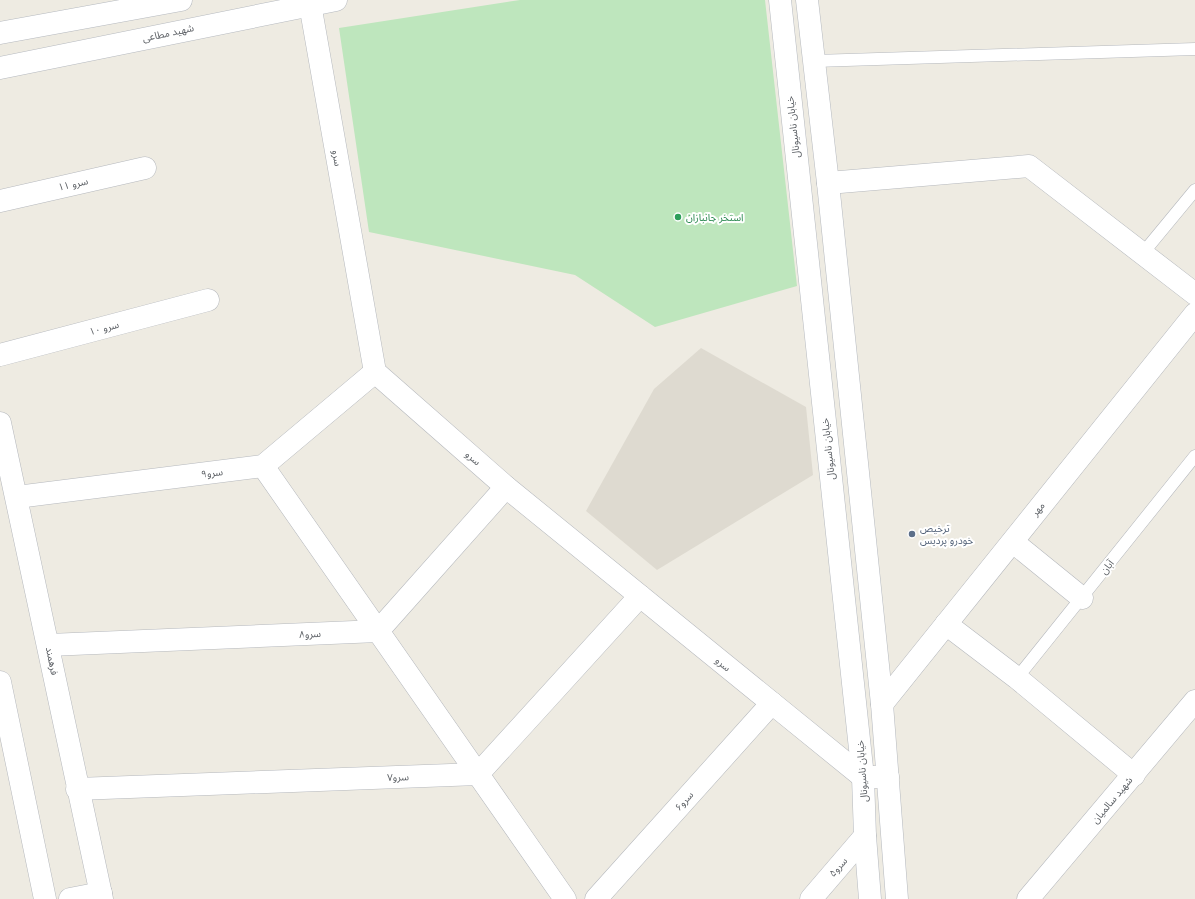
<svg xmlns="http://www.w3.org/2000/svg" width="1195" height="899" font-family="Poppins,'Noto Sans Arabic',sans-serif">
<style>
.education{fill:#dedad0}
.green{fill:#bee6bd}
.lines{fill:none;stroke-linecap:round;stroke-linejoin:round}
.lane-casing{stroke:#b5b8bd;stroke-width:13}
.street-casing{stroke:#b5b8bd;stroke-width:23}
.secondary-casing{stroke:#b5b9bf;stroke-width:23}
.lane{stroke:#fff;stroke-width:12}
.street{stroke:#fff;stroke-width:22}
.secondary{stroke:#fff;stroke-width:22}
.leisure-dot{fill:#2e9e5b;stroke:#fff;stroke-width:1.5}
.service-dot{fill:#5c6f8a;stroke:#fff;stroke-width:1.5}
.labels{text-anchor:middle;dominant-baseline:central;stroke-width:4;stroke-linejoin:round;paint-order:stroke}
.street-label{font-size:10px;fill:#5a5e63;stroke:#fff}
.leisure-label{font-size:10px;fill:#27864d;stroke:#fff;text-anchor:start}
.service-label{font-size:10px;fill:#4e5e75;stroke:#fff;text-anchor:start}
</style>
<rect width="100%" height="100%" fill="#eeebe2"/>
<path class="education" d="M701,348L806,407L813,475L657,570L586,511L654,389Z"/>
<path class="green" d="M520,0H765L797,286L655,327L575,275L369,232L339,28Z"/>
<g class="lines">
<defs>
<g id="lane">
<path d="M815,61L1195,49"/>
<path d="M1143,253L1195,190"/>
<path d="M1017,678L1195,456"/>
</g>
<g id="street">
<path d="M310,4L375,372L506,487L863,777H888"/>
<path d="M828,183L1029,166L1195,294"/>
<path d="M0,201L145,168"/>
<path d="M0,355L208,300"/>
<path d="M0,423L102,899"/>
<path d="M263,466L565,899"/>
<path d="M17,497L263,466L375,372"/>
<path d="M1013,542L1082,598"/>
<path d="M946,624L1017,678L1134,775"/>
<path d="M49,645L378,631L506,487"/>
<path d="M0,682L45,899"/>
<path d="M882,704L1195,314"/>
<path d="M77,789L478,774L640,596"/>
<path d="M70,899L101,893"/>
<path d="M596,899L772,703"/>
<path d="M811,899L865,836"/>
<path d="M1028,899L1195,701"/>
</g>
<g id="secondary">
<path d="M780,0L863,777L865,836L870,899"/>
<path d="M807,0L828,183L882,704L897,899"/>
<path d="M0,33L181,0"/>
<path d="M0,68L336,0"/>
</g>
</defs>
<use href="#lane" class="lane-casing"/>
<use href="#street" class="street-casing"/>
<use href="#secondary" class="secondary-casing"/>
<use href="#lane" class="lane"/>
<use href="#street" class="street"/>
<use href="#secondary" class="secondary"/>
</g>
<circle class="leisure-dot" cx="678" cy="217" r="4"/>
<circle class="service-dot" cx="912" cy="534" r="4"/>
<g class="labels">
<g class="street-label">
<text transform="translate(168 33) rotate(-12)">شهید مطاعی</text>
<text transform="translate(793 127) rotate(-96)">خیابان ناسیونال</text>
<text transform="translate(337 158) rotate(80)">سرو</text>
<text transform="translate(73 184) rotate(-13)">۱۱ سرو</text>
<text transform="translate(104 328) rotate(-15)">سرو ۱۰</text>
<text transform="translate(828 449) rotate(-96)">خیابان ناسیونال</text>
<text transform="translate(473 458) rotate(41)">سرو</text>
<text transform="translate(212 473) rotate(-7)">سرو۹</text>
<text transform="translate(1038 509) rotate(-51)">مهر</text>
<text transform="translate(1107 567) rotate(-51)">آبان</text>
<text transform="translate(310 634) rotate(-3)">سرو۸</text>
<text transform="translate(52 661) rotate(79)">فرهمند</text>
<text transform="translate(723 664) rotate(39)">سرو</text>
<text transform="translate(862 771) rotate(-94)">خیابان ناسیونال</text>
<text transform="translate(398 777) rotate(-2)">سرو۷</text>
<text transform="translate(1112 800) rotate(-50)">شهید سالمیان</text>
<text transform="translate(684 801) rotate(-48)">سرو۶</text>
<text transform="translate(838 867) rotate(-49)">سرو۵</text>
</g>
<g class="leisure-label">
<text x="686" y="217">استخر جانبازان</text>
</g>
<g class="service-label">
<text x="920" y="528">ترخیص<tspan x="920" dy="12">خودرو پردیس</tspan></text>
</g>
</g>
</svg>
